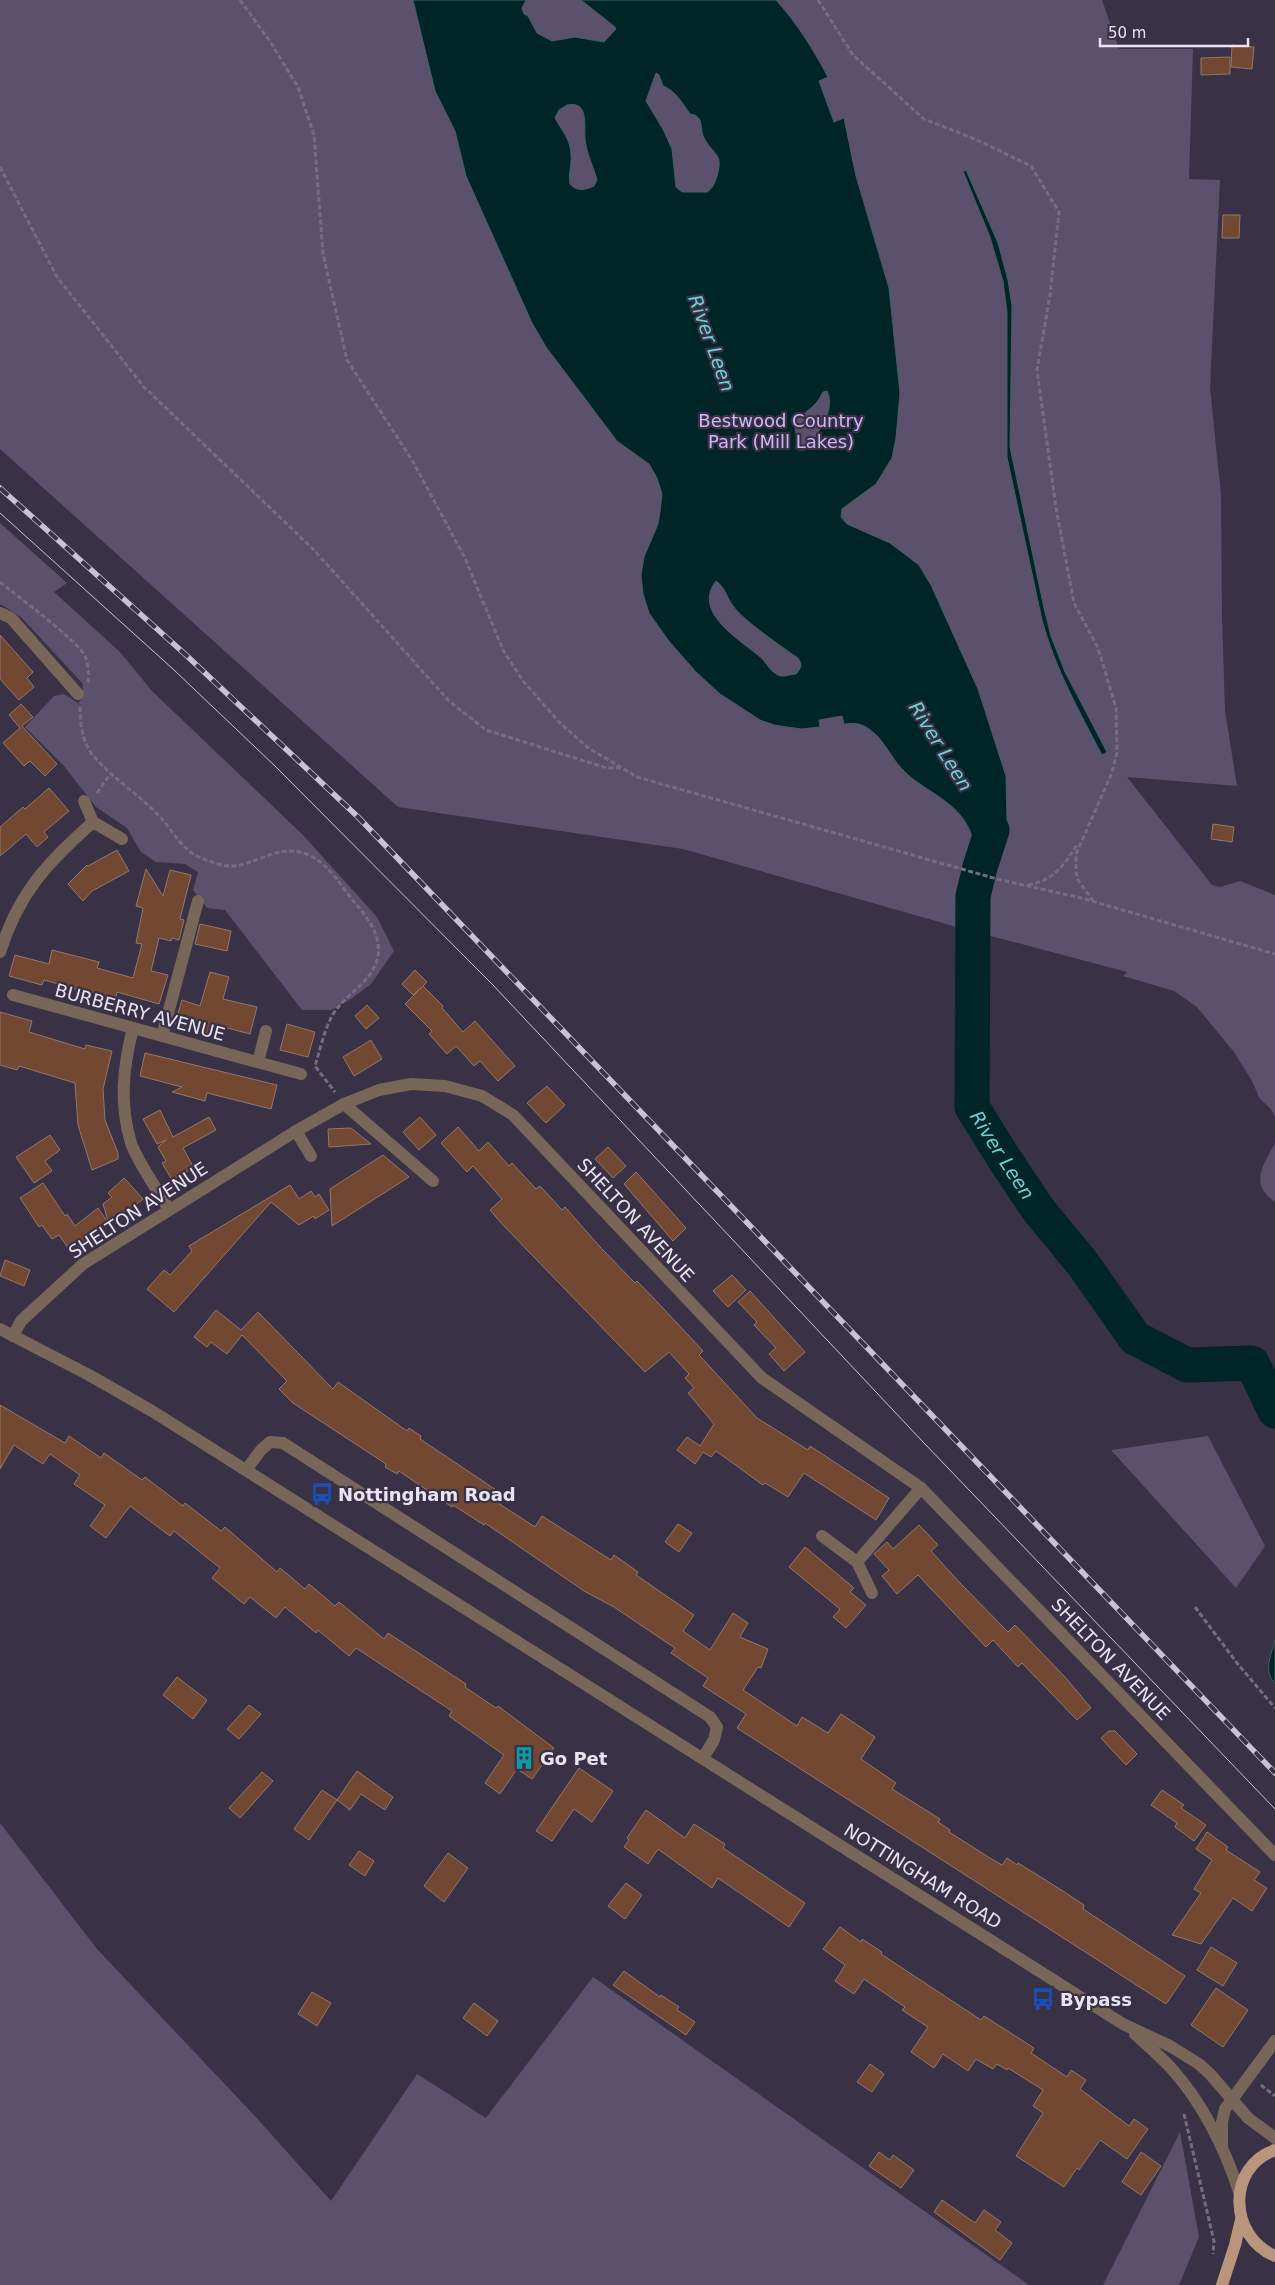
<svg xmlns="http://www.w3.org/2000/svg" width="1275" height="2285" font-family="'DejaVu Sans',sans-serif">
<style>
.green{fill:#5b516c}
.water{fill:#012526;stroke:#475e63;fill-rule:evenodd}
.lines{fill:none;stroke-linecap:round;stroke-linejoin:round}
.river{stroke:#012526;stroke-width:35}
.building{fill:#724832;stroke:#93786a}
.path{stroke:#746d80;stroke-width:3;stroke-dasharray:5 2.5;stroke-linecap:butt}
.service{stroke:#786659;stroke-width:12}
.minor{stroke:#786659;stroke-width:12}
.tertiary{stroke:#786659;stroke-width:12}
.primary{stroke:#b9957b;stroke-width:12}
.tram{stroke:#c8c3d2;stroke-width:1}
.rail-casing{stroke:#c8c3d2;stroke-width:5.5}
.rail{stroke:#393146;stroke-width:4;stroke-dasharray:11;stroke-linecap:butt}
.labels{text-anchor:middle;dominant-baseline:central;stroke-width:4.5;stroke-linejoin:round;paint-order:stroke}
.park-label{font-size:18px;fill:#ceb5f9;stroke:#393146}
.street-label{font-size:18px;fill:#e9e4f2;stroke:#393146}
.poi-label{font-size:18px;font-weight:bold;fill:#e9e4f2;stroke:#393146;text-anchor:start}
.water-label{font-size:19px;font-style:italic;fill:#6ad3d5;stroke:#393146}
</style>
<rect width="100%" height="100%" fill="#393146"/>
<g class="green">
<path d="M0,0H1102L1119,49H1193L1189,179L1220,180L1210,387L1221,496L1222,616L1225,711L1237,786L1127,777L1212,885L1220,887L1240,881L1275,895V1117L1271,1109L1260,1099L1252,1081L1234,1052L1197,1007L1174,991L1123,976L1127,972L957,927L683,849L398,807L0,449Z"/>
<path d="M0,523L67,583L54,592L120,652L152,691L303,835L377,917L394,951L371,984L351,999L331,1010H302L225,910L207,908L193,890L198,872L185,864L156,862L141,852L127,828L96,807L64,766L25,727L54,696L64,694L78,703L81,700L83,684L21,617L0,604Z"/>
<path d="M1275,1143V1202C1248,1183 1264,1165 1275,1143Z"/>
<path d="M1208,1436L1265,1546L1236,1588L1111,1450Z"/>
<path d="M0,1823L97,1949L254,2115L331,2201L417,2074L486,2118L593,1977L1029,2285H0Z"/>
<path d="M1180,2132L1199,2237L1179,2285H1103Z"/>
</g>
<g class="water">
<path d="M413,0H526L522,8L524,14L528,16L537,33L552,41L575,37L604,42L616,29L615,27L581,0H776C797,23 813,49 828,77L819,81L834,122L844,118L856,176L889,288L900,393L896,438L892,458L876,484L842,509L841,517L847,524L890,543L919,565L931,585L978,689L1006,776L1007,819L996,869L966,863C971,852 975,843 970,831C957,800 924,792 903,770C890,757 885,740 869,729C861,723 854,723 844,724L842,716L819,720L820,727L801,729L774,725L760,720L720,694L696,672L668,640L649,613L643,594L641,575L644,557L658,524L660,512L662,494L657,478L649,464L617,441L546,347L532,323L466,176L455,131L435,91ZM656,73L659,75L663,86C675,90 683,104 690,114C705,116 699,128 704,138C713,155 724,153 717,176C715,183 713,188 707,192H682L676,187L672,149L664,131L646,101ZM567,105C592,100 582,131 586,145C588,157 594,168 597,180L594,186C585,190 577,192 570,184C568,175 572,165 571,155C571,140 562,131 555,118L559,110ZM827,391C837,410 816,436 805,450H799L794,422C806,410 815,409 823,392ZM716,581C725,587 727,598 733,606C744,621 782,647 798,658C803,665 801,668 796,674C791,674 785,677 781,676C771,674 766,661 759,656C739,639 692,612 716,581Z"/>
<path d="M966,170L998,243L1008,280L1012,306L1010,447L1044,608L1051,636L1065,672L1107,752L1102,755C1079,711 1055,668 1042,620L1007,457V312L1003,281L990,237L963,171Z"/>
<path d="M1275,1640V1684C1263,1670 1271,1656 1275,1640Z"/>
</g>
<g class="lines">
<path class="river" id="s1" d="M987,822L992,830L980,867L973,896L972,1107L1005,1160L1037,1208L1083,1264L1135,1338L1187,1365L1252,1363L1275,1411"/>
</g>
<g class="building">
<path d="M1232,45L1254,47L1252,69L1231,67Z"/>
<path d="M1230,57V74L1201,75V58Z"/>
<path d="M1223,215H1240L1239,238H1222Z"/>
<path d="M0,635L33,672L27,678L34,687L19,700L0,679Z"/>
<path d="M21,704L33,717L22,726L57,764L45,776L30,761L24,766L3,743L20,728L9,715Z"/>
<path d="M49,788L69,811L44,832L48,837L37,847L26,834L0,856V827L23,807L25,809Z"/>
<path d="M1213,824L1234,827L1232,842L1211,839Z"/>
<path d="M117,850L129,871L92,891L83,901L68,884L87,865L88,866Z"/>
<path d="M146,869L163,896L170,870L191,875L180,919L184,920L179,940L172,938L171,941L159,938L151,971L168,975L159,1004L117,992L115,1000L44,980L42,985L9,976L15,955L49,964L52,950L99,962L97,968L133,978L142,944L136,943L143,908L136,906Z"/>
<path d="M200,924L231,931L227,951L195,944Z"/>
<path d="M415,970L427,982L423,986L443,1006L442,1008L463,1032L475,1021L515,1066L498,1081L480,1061L474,1066L456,1046L447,1054L429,1034L432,1031L405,1004L422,987L413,995L402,984Z"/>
<path d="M210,972L229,977L223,999L257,1007L250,1034L216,1025L213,1035L175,1024L182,1000L200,1006Z"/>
<path d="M367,1005L379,1018L366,1029L355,1016Z"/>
<path d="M0,1012L32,1021L29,1032L85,1049L86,1045L112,1051L103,1089L105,1120L118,1153V1159L92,1170L78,1125L75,1083L19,1066L17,1070L0,1065Z"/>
<path d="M287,1024L315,1032L308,1057L280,1050Z"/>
<path d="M371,1040L382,1059L354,1076L343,1057Z"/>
<path d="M145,1053L277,1085L271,1109L207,1093L205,1101L172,1092L182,1087L140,1076Z"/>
<path d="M547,1086L565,1105L546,1123L527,1103Z"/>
<path d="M160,1110L173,1137L209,1117L216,1130L183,1148L194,1168L172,1180L162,1163L166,1161L158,1147L166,1140L157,1144L143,1119Z"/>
<path d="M420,1117L436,1135L419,1150L403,1132Z"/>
<path d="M458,1127L479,1151L488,1142L509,1166L512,1163L536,1189L540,1186L562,1210L565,1207L601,1248L635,1283L637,1281L661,1306L703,1351L699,1355L757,1418L808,1450L810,1446L889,1498L876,1520L804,1473L788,1497L765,1483L763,1485L716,1451L711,1457L703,1452L695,1464L677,1450L687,1437L700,1446L714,1424L688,1393L694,1388L685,1378L689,1374L669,1352L645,1372L503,1225L490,1210L502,1199L473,1166L467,1172L441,1143Z"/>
<path d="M351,1128L371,1144L329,1147L328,1129Z"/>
<path d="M50,1135L60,1150L45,1161L52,1171L34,1183L16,1157Z"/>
<path d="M608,1147L626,1166L613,1178L595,1159Z"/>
<path d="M383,1155L409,1177L332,1226L330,1189Z"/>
<path d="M636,1172L686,1228L673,1241L624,1184Z"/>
<path d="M124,1178L143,1199L127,1213L125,1211L109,1224L103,1204L112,1197L108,1193Z"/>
<path d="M43,1183L65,1216L67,1214L75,1226L98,1208L109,1224L71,1252L59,1235L52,1239L42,1225L39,1227L20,1198Z"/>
<path d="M290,1185L299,1199L311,1191L315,1197L319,1194L329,1210L315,1219L314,1216L299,1225L271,1202L174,1312L147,1289L164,1270L170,1275L192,1251L189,1246Z"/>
<path d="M5,1260L30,1270L24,1286L0,1276Z"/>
<path d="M732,1275L746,1290L728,1307L713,1291Z"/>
<path d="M750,1291L805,1352L784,1371L769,1354L776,1348L754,1325L757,1322L738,1302Z"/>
<path d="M216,1310L241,1330L258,1312L333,1389L338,1382L407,1431L409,1428L421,1436L420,1439L502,1494L498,1503L535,1527L542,1516L611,1560L614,1555L638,1572L636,1575L694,1615L683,1631L710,1650L733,1613L748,1623L740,1637L768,1649L761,1668L758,1667L743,1690L797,1726L802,1717L828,1733L841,1714L875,1737L861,1759L896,1783L892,1789L940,1819L938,1822L950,1830L949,1832L990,1858L1002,1865L1007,1858L1017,1865L1018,1863L1063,1891L1084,1905L1083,1909L1185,1976L1166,2004L737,1728L746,1714L703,1686L708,1678L671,1653L675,1648L614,1607L584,1591L485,1523L484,1525L453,1505L452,1507L399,1471L397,1474L385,1467L386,1464L293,1403L279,1389L287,1381L242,1335L227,1354L211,1342L207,1347L194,1337Z"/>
<path d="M0,1405L65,1443L69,1436L101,1458L104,1453L142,1480L145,1477L183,1506L185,1503L221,1531L225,1527L277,1572L280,1568L305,1589L309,1584L335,1606L339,1602L384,1639L388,1633L466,1684L465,1687L496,1708L498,1706L554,1748L532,1779L517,1769L500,1794L485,1783L504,1755L449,1716L452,1711L356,1648L349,1656L318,1630L316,1633L285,1607L276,1618L250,1597L244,1604L212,1578L220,1568L174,1531L170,1536L130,1506L106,1538L90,1526L105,1505L74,1484L80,1475L50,1454L43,1464L14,1445L0,1469Z"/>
<path d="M678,1524L692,1533L679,1552L665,1542Z"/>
<path d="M919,1525L938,1545L931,1551L960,1583L1008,1632L1015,1625L1065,1677L1091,1708L1077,1720L1022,1663L1018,1667L993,1640L986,1647L918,1575L897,1594L882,1576L889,1570L874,1554L887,1542L893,1549Z"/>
<path d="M805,1547L854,1588L850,1592L866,1605L846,1628L833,1617L840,1609L789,1567Z"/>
<path d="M177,1677L207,1700L193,1719L163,1695Z"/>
<path d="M249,1705L261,1714L239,1739L227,1729Z"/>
<path d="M1109,1731H1115L1137,1754L1126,1765L1101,1738Z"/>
<path d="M579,1768L613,1791L592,1822L574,1809L552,1841L536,1831Z"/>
<path d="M357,1771L393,1797L385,1810L361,1794L350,1810L337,1800Z"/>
<path d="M262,1772L273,1781L240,1818L229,1808Z"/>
<path d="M322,1790L337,1800L309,1840L294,1829Z"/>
<path d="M1162,1790L1184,1805L1181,1808L1206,1825L1194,1841L1175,1827L1177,1823L1151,1805Z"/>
<path d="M646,1810L685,1838L694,1824L725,1844L723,1848L805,1903L789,1927L718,1878L712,1888L658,1849L648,1864L624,1847L629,1840L627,1838Z"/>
<path d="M1207,1832L1228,1847L1226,1850L1260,1872L1254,1880L1267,1888L1252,1911L1233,1898L1201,1944L1172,1935L1201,1893L1194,1889L1212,1860L1196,1849Z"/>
<path d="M359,1851L374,1861L365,1876L349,1865Z"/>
<path d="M448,1853L468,1868L444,1902L424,1886Z"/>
<path d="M626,1883L642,1895L625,1919L608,1906Z"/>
<path d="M840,1927L861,1942L862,1939L882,1952L881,1954L981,2020L984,2016L1034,2048L1031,2053L1067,2077L1071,2070L1086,2080L1080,2089L1129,2126L1134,2119L1148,2129L1127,2159L1100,2140L1079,2170L1077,2168L1064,2187L1016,2156L1043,2113L1033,2106L1043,2090L1008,2068L1007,2070L997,2064L993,2069L976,2059L968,2071L943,2054L934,2068L911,2052L928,2027L902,2010L905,2007L864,1979L854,1994L835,1981L845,1965L823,1949Z"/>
<path d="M1211,1947L1237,1963L1223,1986L1197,1970Z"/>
<path d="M624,1971L660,1997L661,1995L679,2007L677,2010L695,2022L686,2035L613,1985Z"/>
<path d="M1216,1988L1248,2010L1223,2047L1191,2025Z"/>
<path d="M312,1992L331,2003L317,2026L298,2014Z"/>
<path d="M474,2003L498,2021L487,2036L463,2018Z"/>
<path d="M870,2064L884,2074L872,2092L857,2082Z"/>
<path d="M879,2152L890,2160L893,2155L914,2170L901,2188L869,2166Z"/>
<path d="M1141,2152L1161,2166L1141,2195L1122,2182Z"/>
<path d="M942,2200L975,2223L984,2210L1001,2222L995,2230L1012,2243L1000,2260L934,2212Z"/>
</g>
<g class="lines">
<g class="path">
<path d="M240,0L269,40L298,87L314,135L323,254L347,360L412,460L465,558L503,650L523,681L560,723L587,747L637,777L997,879L1081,898L1275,954"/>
<path d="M818,0L853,55L924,119L975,139L1031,166L1059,212L1050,295L1037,370L1056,508L1074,603L1098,648L1116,708L1117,753L1111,775L1076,854V872L1078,880L1094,902"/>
<path d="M0,167L57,277L144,387L315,551L449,701L486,730L607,768H621"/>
<path d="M0,582C17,596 77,640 85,656C88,663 89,675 88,682"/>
<path d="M80,707C80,723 82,741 92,754C111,778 139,794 159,816C173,830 181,850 201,858C208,861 219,865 227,866C256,868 277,840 311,856C329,865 342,887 355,903C368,918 381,935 378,956C373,983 344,994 332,1016C324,1031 320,1050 315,1066L335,1092"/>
<path d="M97,793L111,773"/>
<path d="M1028,885C1055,880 1064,865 1078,843"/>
<path d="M1195,1607L1237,1663L1275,1708"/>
<path d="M1261,2085L1275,2096"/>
<path d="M1184,2114L1214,2241L1213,2254"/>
</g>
<g class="service">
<path d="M0,613L11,618L78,694"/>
<path d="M162,1036L198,901"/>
<path d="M344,1104L433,1181"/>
</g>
<g class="minor">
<path d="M84,801L93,822L122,839"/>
<path d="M0,952C19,892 48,862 93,822"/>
<path d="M13,995L301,1074"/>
<path d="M133,1028C123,1068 119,1103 131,1143C137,1161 159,1192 169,1210"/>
<path d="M258,1062L266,1031"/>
<path d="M296,1131L311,1156"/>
<path d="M13,1336L21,1321L83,1264L296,1131L344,1104L379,1090L411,1084L445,1086L482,1096L513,1115L762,1378L921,1488L1275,1855"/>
<path d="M246,1470L261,1450L270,1442L283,1443L710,1717L717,1727L714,1740L703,1758"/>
<path d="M822,1536L857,1562L872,1593"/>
<path d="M857,1562L921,1488"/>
<path d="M1222,2148V2122L1225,2109L1275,2041"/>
</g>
<g class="tertiary">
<path d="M0,1329L89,1375L152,1411L1123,2024L1170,2046L1199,2064L1210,2074L1248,2118L1275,2138"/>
<path d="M1135,2034C1147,2045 1160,2056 1171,2068C1202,2102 1225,2148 1239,2192"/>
</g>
<g class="primary">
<path d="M1275,2150C1226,2167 1229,2237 1275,2256"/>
<path d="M1222,2285L1235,2245L1241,2220"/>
</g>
<path class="tram" d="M0,513L173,669L276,767L492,984L924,1443L1275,1809"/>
<defs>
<path id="rail" d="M0,488L186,655L358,817L1275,1773"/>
</defs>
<use href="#rail" class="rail-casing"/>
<use href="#rail" class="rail"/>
</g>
<defs>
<symbol id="bus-bare" viewBox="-9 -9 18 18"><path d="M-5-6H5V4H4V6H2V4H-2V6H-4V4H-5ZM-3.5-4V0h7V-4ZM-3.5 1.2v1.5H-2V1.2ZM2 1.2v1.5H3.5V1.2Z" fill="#1a4fb4" stroke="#393146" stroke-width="2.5" paint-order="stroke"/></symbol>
<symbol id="building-bare" viewBox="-9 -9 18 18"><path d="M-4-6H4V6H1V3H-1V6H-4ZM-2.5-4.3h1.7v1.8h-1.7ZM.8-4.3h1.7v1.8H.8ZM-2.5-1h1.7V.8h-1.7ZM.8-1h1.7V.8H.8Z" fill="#0f9aa8" stroke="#393146" stroke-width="2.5" paint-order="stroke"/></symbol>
</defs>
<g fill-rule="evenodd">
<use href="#bus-bare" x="306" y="1478" width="32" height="32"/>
<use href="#building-bare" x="508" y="1742" width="32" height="32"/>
<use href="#bus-bare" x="1027" y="1983" width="32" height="32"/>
</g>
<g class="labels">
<g class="park-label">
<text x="781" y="420">Bestwood Country<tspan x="781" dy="21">Park (Mill Lakes)</tspan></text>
</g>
<g class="street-label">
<text transform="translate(140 1012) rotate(15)">BURBERRY AVENUE</text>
<text transform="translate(138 1210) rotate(-33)">SHELTON AVENUE</text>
<text transform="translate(636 1220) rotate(47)">SHELTON AVENUE</text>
<text transform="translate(1111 1659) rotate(46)">SHELTON AVENUE</text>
<text transform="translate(923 1876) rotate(32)">NOTTINGHAM ROAD</text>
</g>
<g class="poi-label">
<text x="338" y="1494">Nottingham Road</text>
<text x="540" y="1758">Go Pet</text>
<text x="1060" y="1999">Bypass</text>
</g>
<g class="water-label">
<text transform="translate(712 343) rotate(70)">River Leen</text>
<text transform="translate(941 746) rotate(58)">River Leen</text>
<text stroke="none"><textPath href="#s1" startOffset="346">River Leen</textPath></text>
</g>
</g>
<path d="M1100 38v8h148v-8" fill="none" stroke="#e9e4f2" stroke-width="2.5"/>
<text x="1108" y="38" font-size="15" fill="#e9e4f2" stroke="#393146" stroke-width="4" paint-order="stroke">50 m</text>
</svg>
